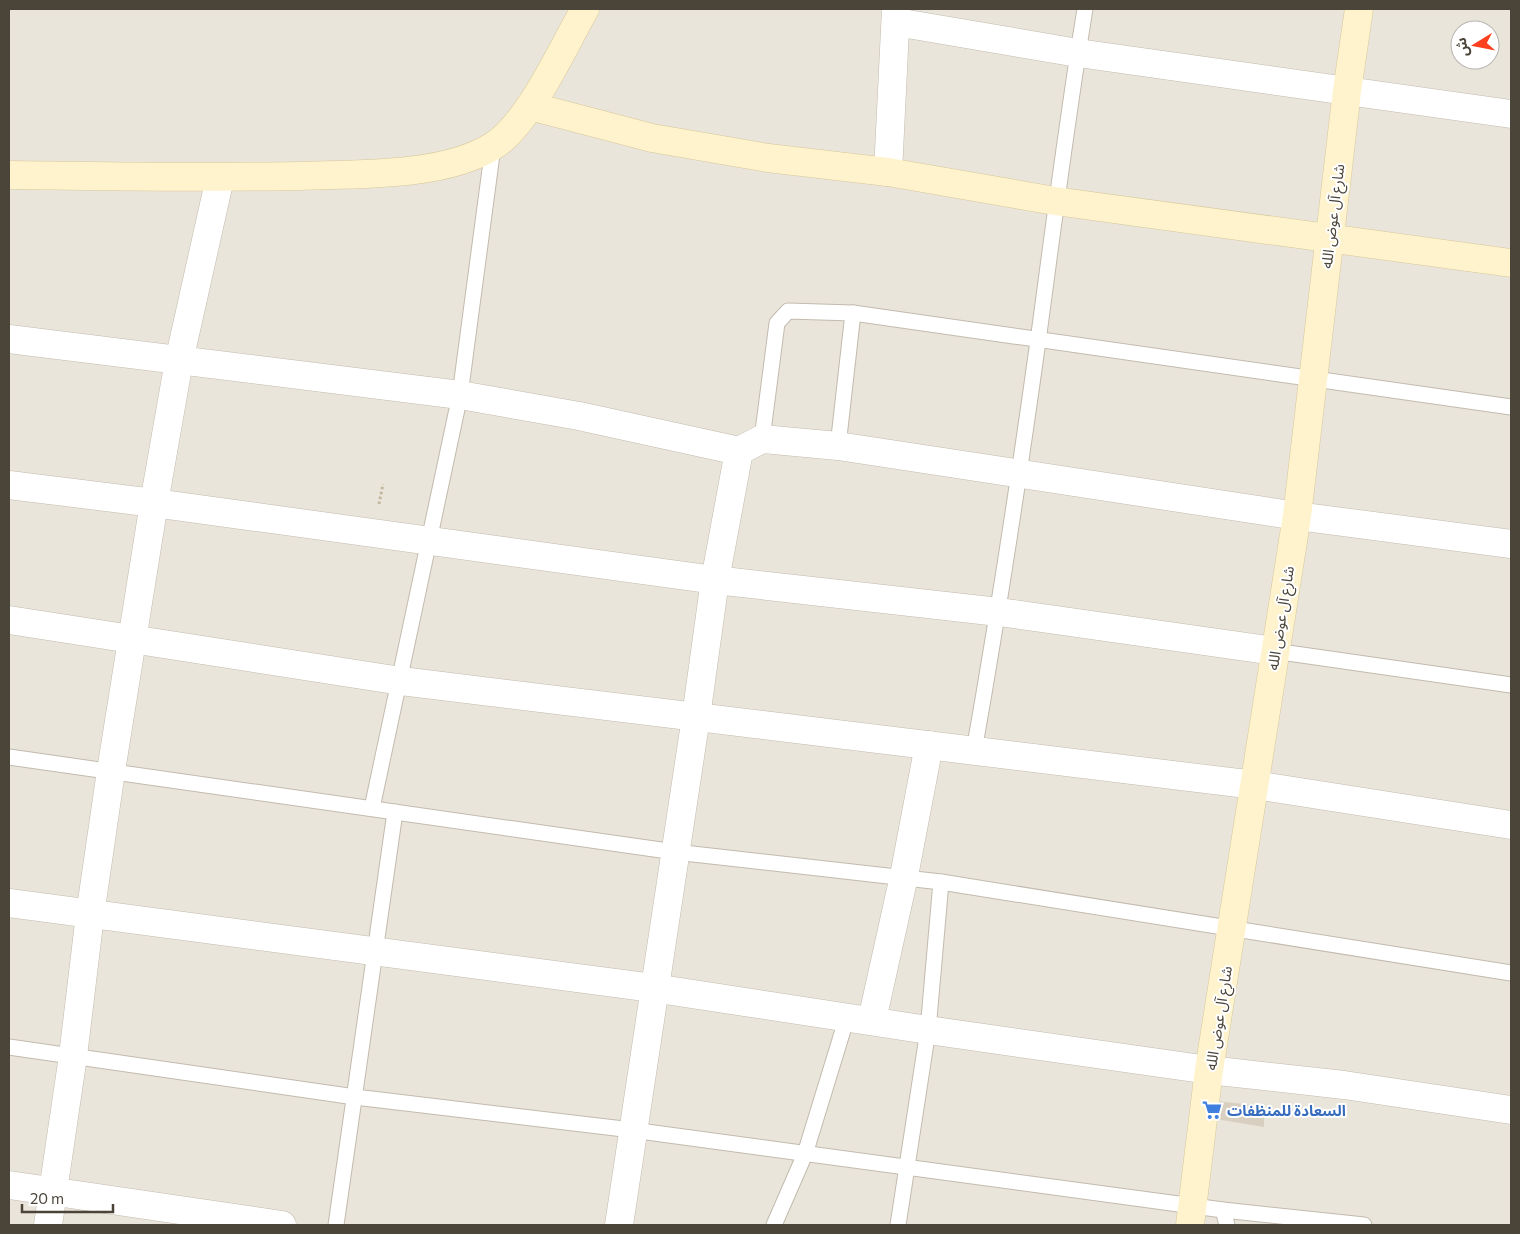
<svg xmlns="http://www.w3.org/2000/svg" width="1520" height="1234" font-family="Commissioner,'Noto Sans Arabic',sans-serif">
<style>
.residential{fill:#eae5da;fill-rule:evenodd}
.building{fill:#d8cfc1}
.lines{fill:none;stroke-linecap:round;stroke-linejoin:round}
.lane-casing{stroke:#c2bbae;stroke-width:17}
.street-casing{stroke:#c2bbae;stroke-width:29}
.secondary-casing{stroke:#d6c79b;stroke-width:29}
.path{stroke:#c4b79f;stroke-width:3;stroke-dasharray:2.5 2.5;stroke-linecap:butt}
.lane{stroke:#fff;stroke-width:15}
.street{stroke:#fff;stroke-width:28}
.secondary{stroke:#fff3cd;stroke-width:28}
.labels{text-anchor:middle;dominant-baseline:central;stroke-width:4;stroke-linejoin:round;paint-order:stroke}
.street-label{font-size:15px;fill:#4b4439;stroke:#fff}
.shop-label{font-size:15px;font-weight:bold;fill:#366cbe;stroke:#fff;text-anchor:start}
</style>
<rect width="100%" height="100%" fill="#f6f3ec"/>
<path class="residential" d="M9,9H1511V1225H9ZM1460,30H1490V60H1460Z"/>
<path class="building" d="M1206,1100L1264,1106V1127L1203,1117Z"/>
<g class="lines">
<defs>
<g id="lane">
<path d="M762,439L777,323L788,311L853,313L1511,407"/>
<path d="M838,446L853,313"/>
<path d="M1274,651L1511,685"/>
<path d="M974,751C998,615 1019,478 1038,341C1053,230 1067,119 1085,9"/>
<path d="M9,757L675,852L941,882L1511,973"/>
<path d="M372,808L460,395L493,147"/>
<path d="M9,1047L355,1097L632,1130L1223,1210L1364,1225"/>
<path d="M1223,1210L1227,1225"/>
<path d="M336,1225L395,812"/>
<path d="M774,1225L805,1154L847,1017"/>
<path d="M898,1225L928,1030L941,882"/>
</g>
<g id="street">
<path d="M896,22L1078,53L1511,114"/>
<path d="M888,172L896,9"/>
<path d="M9,339L460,395L579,416L739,451L762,439L838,446L1297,516L1511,544"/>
<path d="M9,485L154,503L715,580L999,612L1274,651"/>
<path d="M9,620L401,681L1255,785L1511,825"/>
<path d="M9,903L653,988L928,1030L1209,1070L1344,1085L1511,1110"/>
<path d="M872,1020L904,876L929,745"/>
<path d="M9,1185L282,1225"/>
<path d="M48,1225L73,1056L90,915L111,771L154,503L179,361L220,178"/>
<path d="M619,1225L696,717L715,580L739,451"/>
</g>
<g id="secondary">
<path d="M530,106L652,138L768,158L888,172L1055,201L1511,263"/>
<path d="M9,175C106,176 203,178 300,176C357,174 444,177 493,146C529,124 563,47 585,9"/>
<path d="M1190,1225L1209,1070L1297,516L1347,91L1359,9"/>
</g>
</defs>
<use href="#lane" class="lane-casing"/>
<use href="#street" class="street-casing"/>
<use href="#secondary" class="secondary-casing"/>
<path class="path" d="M379,504L383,484"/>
<use href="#lane" class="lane"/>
<use href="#street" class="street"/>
<use href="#secondary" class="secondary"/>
</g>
<defs>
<symbol id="supermarket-bare" viewBox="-9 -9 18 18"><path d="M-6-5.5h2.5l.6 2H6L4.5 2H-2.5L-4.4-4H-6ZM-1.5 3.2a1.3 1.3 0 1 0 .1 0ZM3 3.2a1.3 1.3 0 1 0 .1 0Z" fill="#3f7fe0" stroke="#fff" stroke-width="2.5" paint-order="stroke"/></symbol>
</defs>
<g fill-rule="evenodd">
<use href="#supermarket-bare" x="1198" y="1096" width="28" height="28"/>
</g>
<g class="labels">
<g class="street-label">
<text transform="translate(1332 216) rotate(-83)">شارع آل عوض الله</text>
<text transform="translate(1280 618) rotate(-81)">شارع آل عوض الله</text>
<text transform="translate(1218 1018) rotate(-81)">شارع آل عوض الله</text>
</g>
<g class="shop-label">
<text x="1227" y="1110">السعادة للمنظفات</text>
</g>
</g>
<rect width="1520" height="1234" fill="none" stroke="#4b4439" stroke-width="20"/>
<g transform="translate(1475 45) rotate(260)"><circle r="24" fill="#ffffff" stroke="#b7b4b0"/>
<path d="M0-4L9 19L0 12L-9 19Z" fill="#fc3f1d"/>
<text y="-8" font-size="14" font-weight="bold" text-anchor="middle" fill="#4b4439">ش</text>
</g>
<path d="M22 1204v8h91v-8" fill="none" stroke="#4b4439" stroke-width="2.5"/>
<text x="30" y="1204" font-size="15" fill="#4b4439" stroke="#ffffff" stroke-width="4" paint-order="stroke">20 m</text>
</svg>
